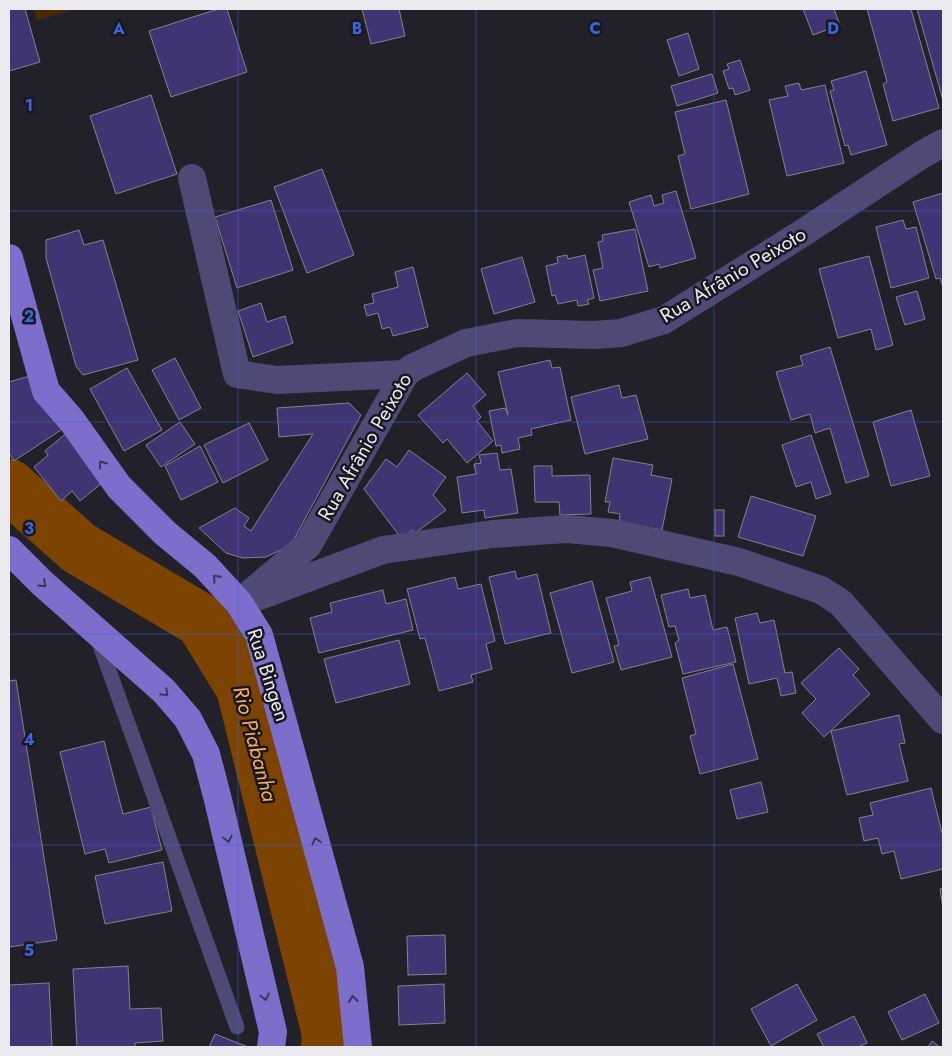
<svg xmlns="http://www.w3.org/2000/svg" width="952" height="1056" font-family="Jost,sans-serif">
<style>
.green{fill:#4c2802}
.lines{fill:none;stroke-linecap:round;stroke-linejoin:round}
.river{stroke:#7c4400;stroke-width:54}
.building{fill:#403473;stroke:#83828d}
.service{stroke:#4f4976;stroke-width:15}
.minor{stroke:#4f4976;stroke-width:28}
.primary{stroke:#7d6ecb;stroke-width:28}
.oneway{stroke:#3b365c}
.grid{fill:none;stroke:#3c65db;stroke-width:1;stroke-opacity:0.55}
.labels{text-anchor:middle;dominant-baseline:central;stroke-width:5;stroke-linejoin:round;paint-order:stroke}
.street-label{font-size:20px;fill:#eaeaef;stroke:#181820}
.water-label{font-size:21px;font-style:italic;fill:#feab60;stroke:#181820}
.grid-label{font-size:16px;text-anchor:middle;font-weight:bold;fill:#3c65db;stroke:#181820;stroke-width:5;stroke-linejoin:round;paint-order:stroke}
</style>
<rect width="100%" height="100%" fill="#222129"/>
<path class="green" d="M34,9H77L37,20Z"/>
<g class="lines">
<path class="river" d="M9,486L79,548L202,621L243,688L329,1034L328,1047"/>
</g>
<g class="building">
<path d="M9,9H25L40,62L9,71Z"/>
<path d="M218,9H227L247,72L171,97L149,31Z"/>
<path d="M362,9H399L405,36L371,44Z"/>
<path d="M803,9H834L840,25L813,35Z"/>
<path d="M867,9H911L939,108L893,121L883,84L887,82Z"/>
<path d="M917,9H943V100Z"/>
<path d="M688,33L699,69L679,76L667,40Z"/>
<path d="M740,60L750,90L735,95L733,88L729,89L723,71L729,69L727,64Z"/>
<path d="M866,71L887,145L851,155L848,145L845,146L830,91L834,90L831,81Z"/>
<path d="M712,74L718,93L677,106L671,86Z"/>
<path d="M799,83L801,90L825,85L844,163L787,176L769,100L788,96L785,86Z"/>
<path d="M151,95L177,174L116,194L90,116Z"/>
<path d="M726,100L749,194L691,209L678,156L685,154L675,112Z"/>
<path d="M322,169L354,255L307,273L274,187Z"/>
<path d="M676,191L696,258L660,268L659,264L649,267L629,202L651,195L654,206L664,203L662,195Z"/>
<path d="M943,193V287L940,278L936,279L913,202Z"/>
<path d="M271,200L293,270L237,288L215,217Z"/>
<path d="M903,220L906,229L916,227L929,278L891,288L876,227Z"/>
<path d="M635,229L648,291L600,301L593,270L603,268L598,242L603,241L602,235Z"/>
<path d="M79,230L84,245L103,240L138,360L83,375L76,366L46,258V240Z"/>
<path d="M567,255L568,259L585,255L594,298L587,300L589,304L578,306L577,300L558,304L555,295L552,296L546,266L558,263L557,257Z"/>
<path d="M869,256L893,345L876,350L871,329L838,338L819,269Z"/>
<path d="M522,257L535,302L494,314L481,269Z"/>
<path d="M413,267L428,327L393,336L390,327L382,329L378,313L367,316L364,305L374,303L372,294L398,287L395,272Z"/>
<path d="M917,291L925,319L905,325L896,297Z"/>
<path d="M261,303L267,322L285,316L293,343L253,357L238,311Z"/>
<path d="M830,347L869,476L846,483L830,428L815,433L810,414L791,420L776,372L803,365L800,356Z"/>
<path d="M175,358L201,408L179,420L152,370Z"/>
<path d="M550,360L552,368L560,367L571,420L531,429L532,435L518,438L520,449L502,453L501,445L496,446L489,411L505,408L508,415L498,372Z"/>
<path d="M127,368L162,430L124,451L90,389Z"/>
<path d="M467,373L486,395L473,406L481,417L477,421L493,441L467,463L447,439L443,443L418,415Z"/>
<path d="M30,376L64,428L14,461L9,453V382Z"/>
<path d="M619,385L622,398L636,395L648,439L585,454L571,397Z"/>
<path d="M349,403L361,415L291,545L266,557L243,558L226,553L199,528L235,508L249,518L244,526L251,531L313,434L279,437L277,408Z"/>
<path d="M911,410L930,476L891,486L873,422Z"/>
<path d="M180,422L195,444L161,467L146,445Z"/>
<path d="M249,423L268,460L223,483L204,445Z"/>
<path d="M70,430L108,478L80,501L72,491L61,501L34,467L48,455L45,451Z"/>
<path d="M811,435L831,494L816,499L811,482L796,487L782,445Z"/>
<path d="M200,446L218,482L181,500L165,466Z"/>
<path d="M409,450L446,477L433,495L446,510L414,534L412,530L401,538L364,489L386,459L397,467Z"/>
<path d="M497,453L500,470L511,469L518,513L485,518L484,510L462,513L457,477L476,474L474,464L481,463L479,455Z"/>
<path d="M613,458L653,465L651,475L672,479L662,530L619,522L620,514L608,512L610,502H605Z"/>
<path d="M534,466H552V476L590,475L591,514L560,515L559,502H535Z"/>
<path d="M751,496L816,516L803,556L738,537Z"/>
<rect x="715" y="510" width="9" height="26"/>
<path d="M515,571L517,579L537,574L551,633L505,644L489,577Z"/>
<path d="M455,577L458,589L481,584L495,641L486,644L492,669L471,675L473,682L439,691L425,638L420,639L407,589Z"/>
<path d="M650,577L672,657L621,670L614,646L619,645L606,598L632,591L630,582Z"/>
<path d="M592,581L614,662L572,673L550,593Z"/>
<path d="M688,589L690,598L705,595L713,630L727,627L736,662L683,674L675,643L679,640L675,626L669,627L661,595Z"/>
<path d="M383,590L386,604L406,599L413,630L319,653L310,618L332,612L330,603Z"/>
<path d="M757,613L760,623L774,620L785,673L792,672L796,693L781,696L777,678L749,684L735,618Z"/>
<path d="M399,640L410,684L336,703L324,659Z"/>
<path d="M839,648L859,669L853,675L870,694L824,737L802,713L816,699L801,683Z"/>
<path d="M733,664L758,759L700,774L690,736L696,734L682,678Z"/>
<path d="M16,680L57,940L9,947V681Z"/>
<path d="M899,715L905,743L899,744L908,781L847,795L831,731Z"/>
<path d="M104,741L123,814L151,807L162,850L109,863L105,849L85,854L60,752Z"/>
<path d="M761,782L768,812L737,819L730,790Z"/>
<path d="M931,788L942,833L943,832V869L901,879L894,851L882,854L878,838L864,841L859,818L873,815L870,803Z"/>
<path d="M163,862L172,911L105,924L95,876Z"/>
<path d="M943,888V908L940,889Z"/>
<path d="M445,935L446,974L408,975L407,936Z"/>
<path d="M128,966L130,1009L161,1008L163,1041L135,1043V1047H77L73,969Z"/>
<path d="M49,983L52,1047H9V985Z"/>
<path d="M444,984L445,1023L399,1025L398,986Z"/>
<path d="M797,984L817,1020L771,1046L751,1009Z"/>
<path d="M925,994L939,1023L902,1040L888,1012Z"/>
<path d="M854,1016L867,1043L858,1047H824L817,1034Z"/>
<path d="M215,1034L248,1047H209Z"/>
<path d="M932,1041L940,1047H928Z"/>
</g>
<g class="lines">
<path class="service" d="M97,637L237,1027"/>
<g class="minor">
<path d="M192,178L237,374L277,380L405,374"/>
<path d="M257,597L383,550L493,534L567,529L612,533L739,562L821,590L841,603L943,720"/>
<path d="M239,603L308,545L405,374L412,368L466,343L517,333L595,335L621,333L664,320L801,234L923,154L943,143"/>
</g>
<g class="primary">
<path d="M9,258L46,391L72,421L119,487L165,533L205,566L239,603L259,635L350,967L358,1047"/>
<path d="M9,550L42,583L164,691L188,719L206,754L218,800L273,1032L271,1047"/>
</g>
</g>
<defs><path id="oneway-chevron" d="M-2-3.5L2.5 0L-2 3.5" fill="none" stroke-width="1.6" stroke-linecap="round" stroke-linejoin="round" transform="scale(1.25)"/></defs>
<g class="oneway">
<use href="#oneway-chevron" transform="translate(102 464) rotate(-125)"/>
<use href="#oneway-chevron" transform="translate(216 578) rotate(-133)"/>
<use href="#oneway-chevron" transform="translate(43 584) rotate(43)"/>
<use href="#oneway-chevron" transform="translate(165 693) rotate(46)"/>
<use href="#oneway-chevron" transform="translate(228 839) rotate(77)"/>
<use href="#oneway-chevron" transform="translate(316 841) rotate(-105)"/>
<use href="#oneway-chevron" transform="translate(265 997) rotate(77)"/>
<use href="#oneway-chevron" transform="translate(353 999) rotate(-96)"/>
</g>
<path class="grid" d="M238,9V1047M476,9V1047M714,9V1047M9,211H943M9,422H943M9,634H943M9,845H943"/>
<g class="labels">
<g class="street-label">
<text transform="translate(733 275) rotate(-31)">Rua Afrânio Peixoto</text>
<text transform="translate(365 447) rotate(-60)">Rua Afrânio Peixoto</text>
<text transform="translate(268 675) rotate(72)">Rua Bingen</text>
</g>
<g class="water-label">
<text transform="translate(255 744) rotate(75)">Rio Piabanha</text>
</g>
</g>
<g class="grid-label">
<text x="119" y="34">A</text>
<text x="357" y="34">B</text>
<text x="595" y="34">C</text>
<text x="833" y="34">D</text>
<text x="29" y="111">1</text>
<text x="29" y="322">2</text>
<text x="29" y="534">3</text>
<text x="29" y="745">4</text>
<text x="29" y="956">5</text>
</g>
<rect width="952" height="1056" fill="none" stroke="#eaeaef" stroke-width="20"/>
</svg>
